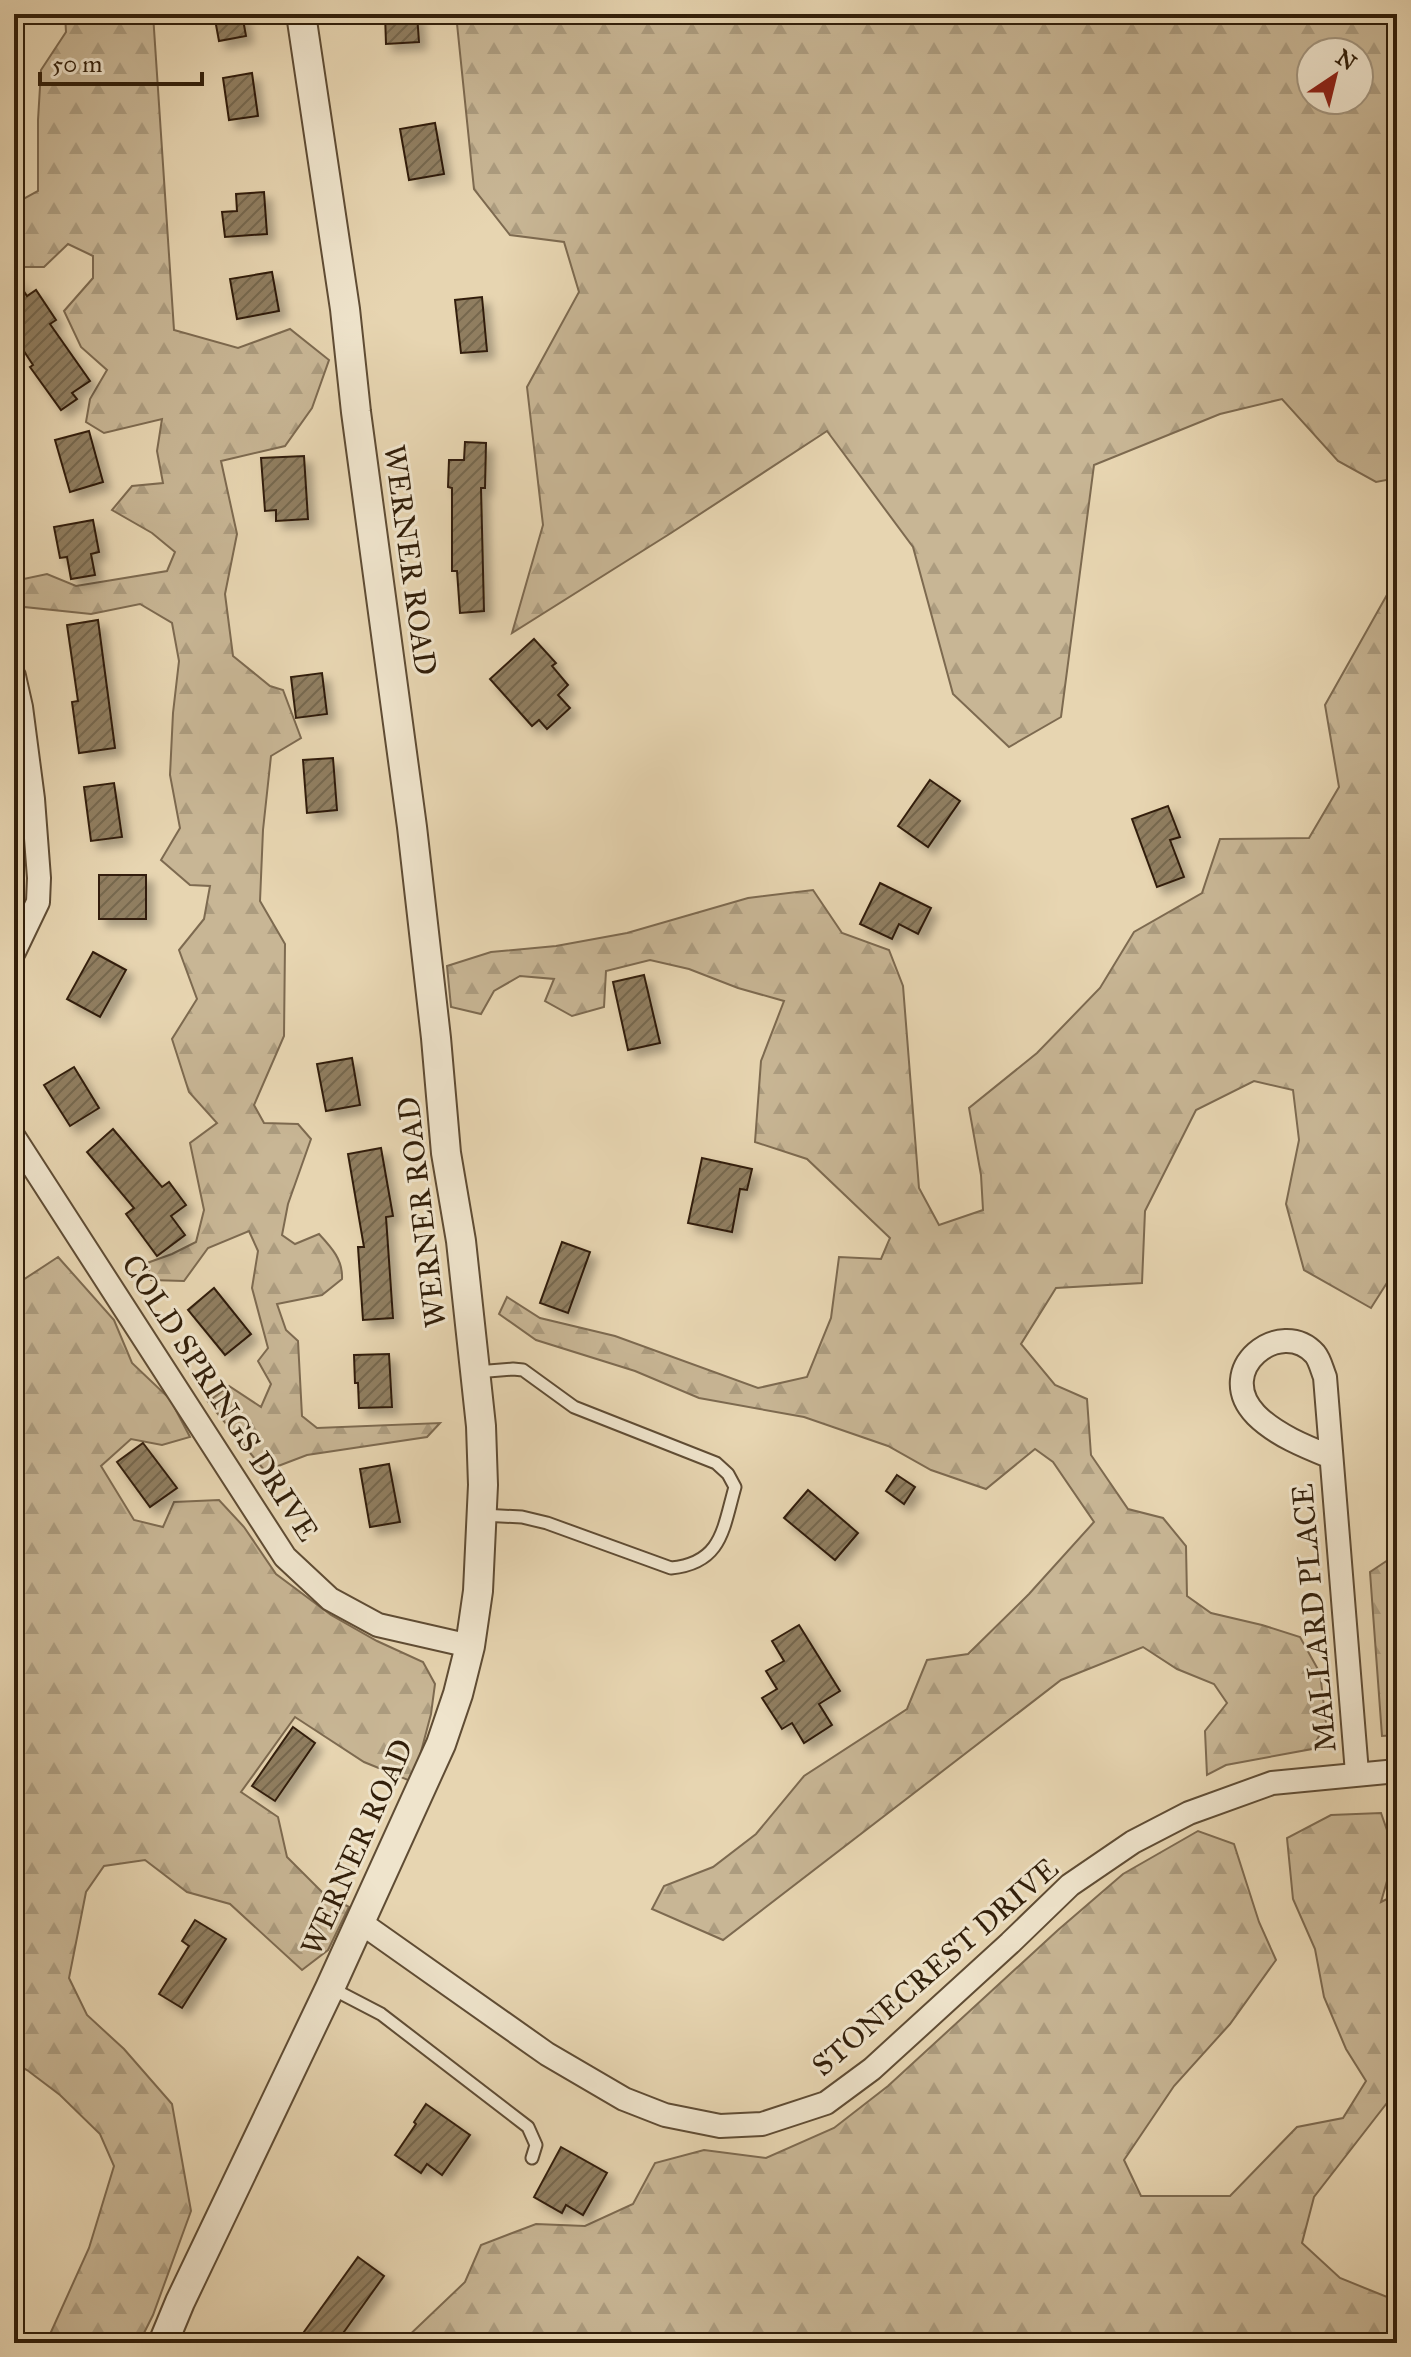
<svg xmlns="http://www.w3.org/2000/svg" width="1411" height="2357" font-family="'IM FELL Great Primer',serif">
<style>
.forest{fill:url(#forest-firs);stroke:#7d6a50;stroke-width:2;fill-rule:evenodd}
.building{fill:url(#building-hatch);stroke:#321f0a;stroke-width:2;filter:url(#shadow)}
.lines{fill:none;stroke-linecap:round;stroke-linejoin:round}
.service-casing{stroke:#5f4c34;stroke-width:15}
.minor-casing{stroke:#5f4c34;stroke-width:26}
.tertiary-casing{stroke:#5f4c34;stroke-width:32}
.service{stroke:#efe4cc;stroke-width:11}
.minor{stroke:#efe4cc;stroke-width:22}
.tertiary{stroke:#efe4cc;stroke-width:28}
.labels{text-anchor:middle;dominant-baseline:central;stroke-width:6;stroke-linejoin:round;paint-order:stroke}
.street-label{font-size:30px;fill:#321f0a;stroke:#efe4cc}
</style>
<defs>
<pattern id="forest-firs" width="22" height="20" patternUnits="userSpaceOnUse" patternTransform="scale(2)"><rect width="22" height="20" fill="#c8b695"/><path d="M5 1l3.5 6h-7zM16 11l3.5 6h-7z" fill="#ac9c7f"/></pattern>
<pattern id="building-hatch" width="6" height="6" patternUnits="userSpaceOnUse" patternTransform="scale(2)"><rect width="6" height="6" fill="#907e61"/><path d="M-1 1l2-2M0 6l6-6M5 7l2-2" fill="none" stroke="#76674e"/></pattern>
<filter id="shadow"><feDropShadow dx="7" dy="7" stdDeviation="4" flood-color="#0004"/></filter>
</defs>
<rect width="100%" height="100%" fill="#e7d5b1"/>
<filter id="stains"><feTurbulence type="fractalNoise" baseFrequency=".0025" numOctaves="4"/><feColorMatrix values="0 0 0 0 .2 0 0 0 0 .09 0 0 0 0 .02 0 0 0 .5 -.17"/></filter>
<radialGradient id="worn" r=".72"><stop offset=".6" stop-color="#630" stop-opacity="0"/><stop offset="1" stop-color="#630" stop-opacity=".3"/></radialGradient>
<g class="forest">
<path d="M65,14H153L174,330L238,348L290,329L329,360L312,408L285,446L221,461L237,534L225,594L233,656L270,686L283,690L301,738L271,756L263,830L260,901L285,944L284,1036L254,1105L264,1123L298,1124L311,1139L288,1204L282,1235L295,1244L319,1234C332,1248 343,1260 342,1279L322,1295L277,1304L286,1330L298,1341L302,1416L317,1428L440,1423L427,1437L307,1455L265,1471L208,1402L229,1386L261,1407L271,1384L258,1361L268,1348L252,1288L258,1251L249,1231L208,1248L184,1281L151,1280L147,1263L172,1254L196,1242L204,1210L190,1143L217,1123L189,1092L172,1039L197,999L179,950L204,919L210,886L190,885L161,860L180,828L170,775L173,713L179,661L172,623L140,604L91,614L15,606L14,581L47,574L76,586L167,571L175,552L152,533L112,510L132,486L163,483L157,451L162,419L104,433L86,422L90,399L107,370L81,347L64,311L93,278V256L68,244L44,267H14V204L38,191V120L41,70L66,32Z"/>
<path d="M456,14H1397V478L1376,482L1338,461L1282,399L1220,414L1094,465L1061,717L1009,747L953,694L913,547L827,431L671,533L512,633L543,525L527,387L579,292L564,242L510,235L474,189ZM1359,52V100H1311V52Z"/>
<path d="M1397,577V1267L1371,1308L1304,1270L1286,1204L1299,1140L1293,1090L1254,1081L1196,1110L1145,1211L1142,1283L1056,1288L1021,1344L1055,1385L1087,1399L1091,1455L1128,1509L1163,1518L1186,1546L1187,1596L1211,1613L1262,1625L1300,1637L1320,1673L1326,1723L1312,1749L1226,1765L1207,1775L1205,1731L1227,1703L1214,1684L1177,1669L1143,1647L1061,1680L723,1940L652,1909L664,1886L713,1867L756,1834L804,1776L907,1709L927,1660L968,1654L1029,1594L1094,1522L1053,1462L1035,1449L986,1489L931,1470L888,1446L804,1417L699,1398L635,1371L536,1340L499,1314L507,1297L540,1318L615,1336L758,1388L807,1377L831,1318L839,1257L881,1259L890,1238L807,1159L755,1142L761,1061L784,1001L738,988L689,969L650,960L606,971L604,1007L572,1016L545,1001L554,979L520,976L494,991L481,1014L451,1007L447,966L491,952L556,946L627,933L748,898L813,890L842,933L889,950L903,986L919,1188L939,1225L983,1210L981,1175L969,1108L1037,1053L1100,988L1134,932L1202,893L1220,839L1309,838L1339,787L1325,705Z"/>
<path d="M14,1184L20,1190L24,1219L14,1238Z"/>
<path d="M58,1257L114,1320L132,1363L170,1399L190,1437L162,1445L131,1439L101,1466L134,1520L163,1527L174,1502L219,1500L244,1527L276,1574L331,1615L377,1641L423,1662L435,1684L431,1714L413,1782L364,1762L295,1717L241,1792L278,1817L287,1857L323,1893L349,1907L328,1950L302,1970L230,1904L187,1892L145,1860L104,1866L86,1892L69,1978L87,2015L124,2049L172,2104L191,2211L153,2315L139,2343H46L89,2248L114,2166L100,2134L60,2095L27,2070L14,2063V1303L23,1280Z"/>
<path d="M1397,1554V1735L1382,1736L1370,1572Z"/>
<path d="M1381,1813L1395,1853L1381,1902L1397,1894V2090L1314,2197L1302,2243L1340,2278L1397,2301V2343H401L465,2282L481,2245L536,2224L585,2226L633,2204L655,2163L704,2150L766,2158L834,2128L888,2086L1058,1930L1123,1874L1198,1831L1234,1844L1259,1922L1276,1960L1230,2024L1174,2086L1124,2160L1141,2196H1230L1297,2127L1343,2118L1366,2081L1346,2049L1324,1997L1315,1949L1293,1899L1287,1838L1331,1815Z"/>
</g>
<g class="building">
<path d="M214,14H242L246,36L219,41Z"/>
<path d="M385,14H417L419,42L386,44Z"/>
<path d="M252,73L258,116L229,120L223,78Z"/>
<path d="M435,123L444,174L409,180L400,129Z"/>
<path d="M264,192L267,234L225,237L222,212L237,211L236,194Z"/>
<path d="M272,272L279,311L237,319L230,279Z"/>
<path d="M14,276L27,296L36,290L56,320L50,324L90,381L72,393L77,399L61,410L30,367L33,365L14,336Z"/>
<path d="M482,297L487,351L461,353L455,300Z"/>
<path d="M89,431L103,482L70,492L55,440Z"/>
<path d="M465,442L486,443L485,488H481L484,611L460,613L457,571H452V488L448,487L449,460H464Z"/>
<path d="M304,456L308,519L276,521V510L265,511L261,458Z"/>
<path d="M93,520L99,552L91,554L95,575L71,579L67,557L60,558L54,527Z"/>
<path d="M98,620L115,748L79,753L72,702L78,701L67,625Z"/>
<path d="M534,639L556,663L552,666L568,685L558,695L570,708L547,729L539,720L532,726L490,679Z"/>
<path d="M322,673L327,714L296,718L291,677Z"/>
<path d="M333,758L337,810L307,813L303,760Z"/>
<path d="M930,780L960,801L928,847L898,826Z"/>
<path d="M114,783L122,837L91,841L84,787Z"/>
<path d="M1168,806L1180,837L1170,840L1184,877L1157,887L1132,819Z"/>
<rect x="99" y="875" width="47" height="44"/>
<path d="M880,883L931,908L918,934L899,924L892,939L860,924Z"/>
<path d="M93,952L126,970L100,1017L67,999Z"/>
<path d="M644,975L660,1043L628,1050L613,982Z"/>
<path d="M352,1058L360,1105L326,1111L317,1064Z"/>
<path d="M74,1067L99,1108L70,1126L44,1085Z"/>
<path d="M113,1129L162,1187L169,1182L186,1205L171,1216L185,1235L157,1256L126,1214L134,1208L87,1152Z"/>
<path d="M381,1148L393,1216L386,1217L393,1318L363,1320L358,1247H364L348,1154Z"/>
<path d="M702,1158L752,1169L747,1190L740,1189L732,1232L688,1223Z"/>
<path d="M562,1242L590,1252L568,1313L540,1303Z"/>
<path d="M214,1288L251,1334L225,1355L188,1310Z"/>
<path d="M389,1354L392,1407L359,1408L358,1383H355L354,1355Z"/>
<path d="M143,1443L177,1488L150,1507L117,1462Z"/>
<path d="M389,1464L400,1522L370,1527L360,1469Z"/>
<path d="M897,1475L915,1487L904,1504L886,1491Z"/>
<path d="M808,1490L858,1533L835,1560L784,1518Z"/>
<path d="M799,1625L840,1691L819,1704L832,1725L804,1743L792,1723L782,1729L762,1698L777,1689L766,1671L784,1661L772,1641Z"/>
<path d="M293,1727L315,1743L275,1801L252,1786Z"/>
<path d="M195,1920L226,1939L182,2008L159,1994L189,1946L182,1941Z"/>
<path d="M426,2104L470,2135L442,2175L427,2164L421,2173L395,2155L416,2124L414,2122Z"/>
<path d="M561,2147L607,2173L583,2215L566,2205L562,2213L534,2197Z"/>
<path d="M358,2257L384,2276L336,2343H296Z"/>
</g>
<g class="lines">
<defs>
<g id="service">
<path d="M476,1372L513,1369L523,1370L574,1407L716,1463L728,1474L735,1487C723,1529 722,1563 671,1568L547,1523L522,1517L482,1515"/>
<path d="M331,1988L381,2014L528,2127L536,2145L532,2158"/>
</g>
<g id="minor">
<path d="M14,676L21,707L33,799L39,878L38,902L14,952"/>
<path d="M14,1137L285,1557L330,1599L378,1625L470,1646"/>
<path d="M1331,1457C1306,1447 1276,1435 1256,1415C1212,1369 1281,1316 1315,1354C1320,1360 1322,1370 1325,1377L1357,1773"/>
<path d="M360,1922L547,2054L624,2099L665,2115L720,2126L762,2124L826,2103L872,2069L1010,1943L1070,1885L1133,1842L1189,1813L1272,1783L1397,1771"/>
</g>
<path id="tertiary" d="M163,2343L180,2302L330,1988L441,1744L458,1694L470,1646L478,1591L483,1485L481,1426L461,1241L446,1153L436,1038L412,827L356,412L345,309L301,14"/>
</defs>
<use href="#service" class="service-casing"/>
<use href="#minor" class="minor-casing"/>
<use href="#tertiary" class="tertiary-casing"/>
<use href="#service" class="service"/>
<use href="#minor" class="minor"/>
<use href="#tertiary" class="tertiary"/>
</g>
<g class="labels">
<g class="street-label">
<text transform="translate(410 560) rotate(82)">WERNER ROAD</text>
<text transform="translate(422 1212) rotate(-97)">WERNER ROAD</text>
<text transform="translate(220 1398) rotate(57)">COLD SPRINGS DRIVE</text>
<text transform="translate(1314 1618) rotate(-95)">MALLARD PLACE</text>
<text transform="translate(357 1847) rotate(-66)">WERNER ROAD</text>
<text transform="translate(935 1967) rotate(-41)">STONECREST DRIVE</text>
</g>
</g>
<rect width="1411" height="2357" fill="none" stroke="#e7d5b1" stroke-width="48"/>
<rect x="16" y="16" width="1379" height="2325" fill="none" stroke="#321f0a" stroke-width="4"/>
<rect x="24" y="24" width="1363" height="2309" fill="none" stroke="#321f0a" stroke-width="2"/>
<g transform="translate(1335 76) rotate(35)"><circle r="38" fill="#efe4cc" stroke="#a3957e" stroke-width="2"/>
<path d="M0-6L14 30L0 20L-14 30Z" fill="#8f2418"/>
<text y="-12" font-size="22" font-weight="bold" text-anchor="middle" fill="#321f0a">N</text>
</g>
<path d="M40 72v12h162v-12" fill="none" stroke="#321f0a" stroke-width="4"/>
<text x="52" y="72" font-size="24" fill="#321f0a" stroke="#efe4cc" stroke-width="6" paint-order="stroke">50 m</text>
<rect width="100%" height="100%" filter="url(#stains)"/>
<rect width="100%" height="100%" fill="url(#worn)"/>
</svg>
